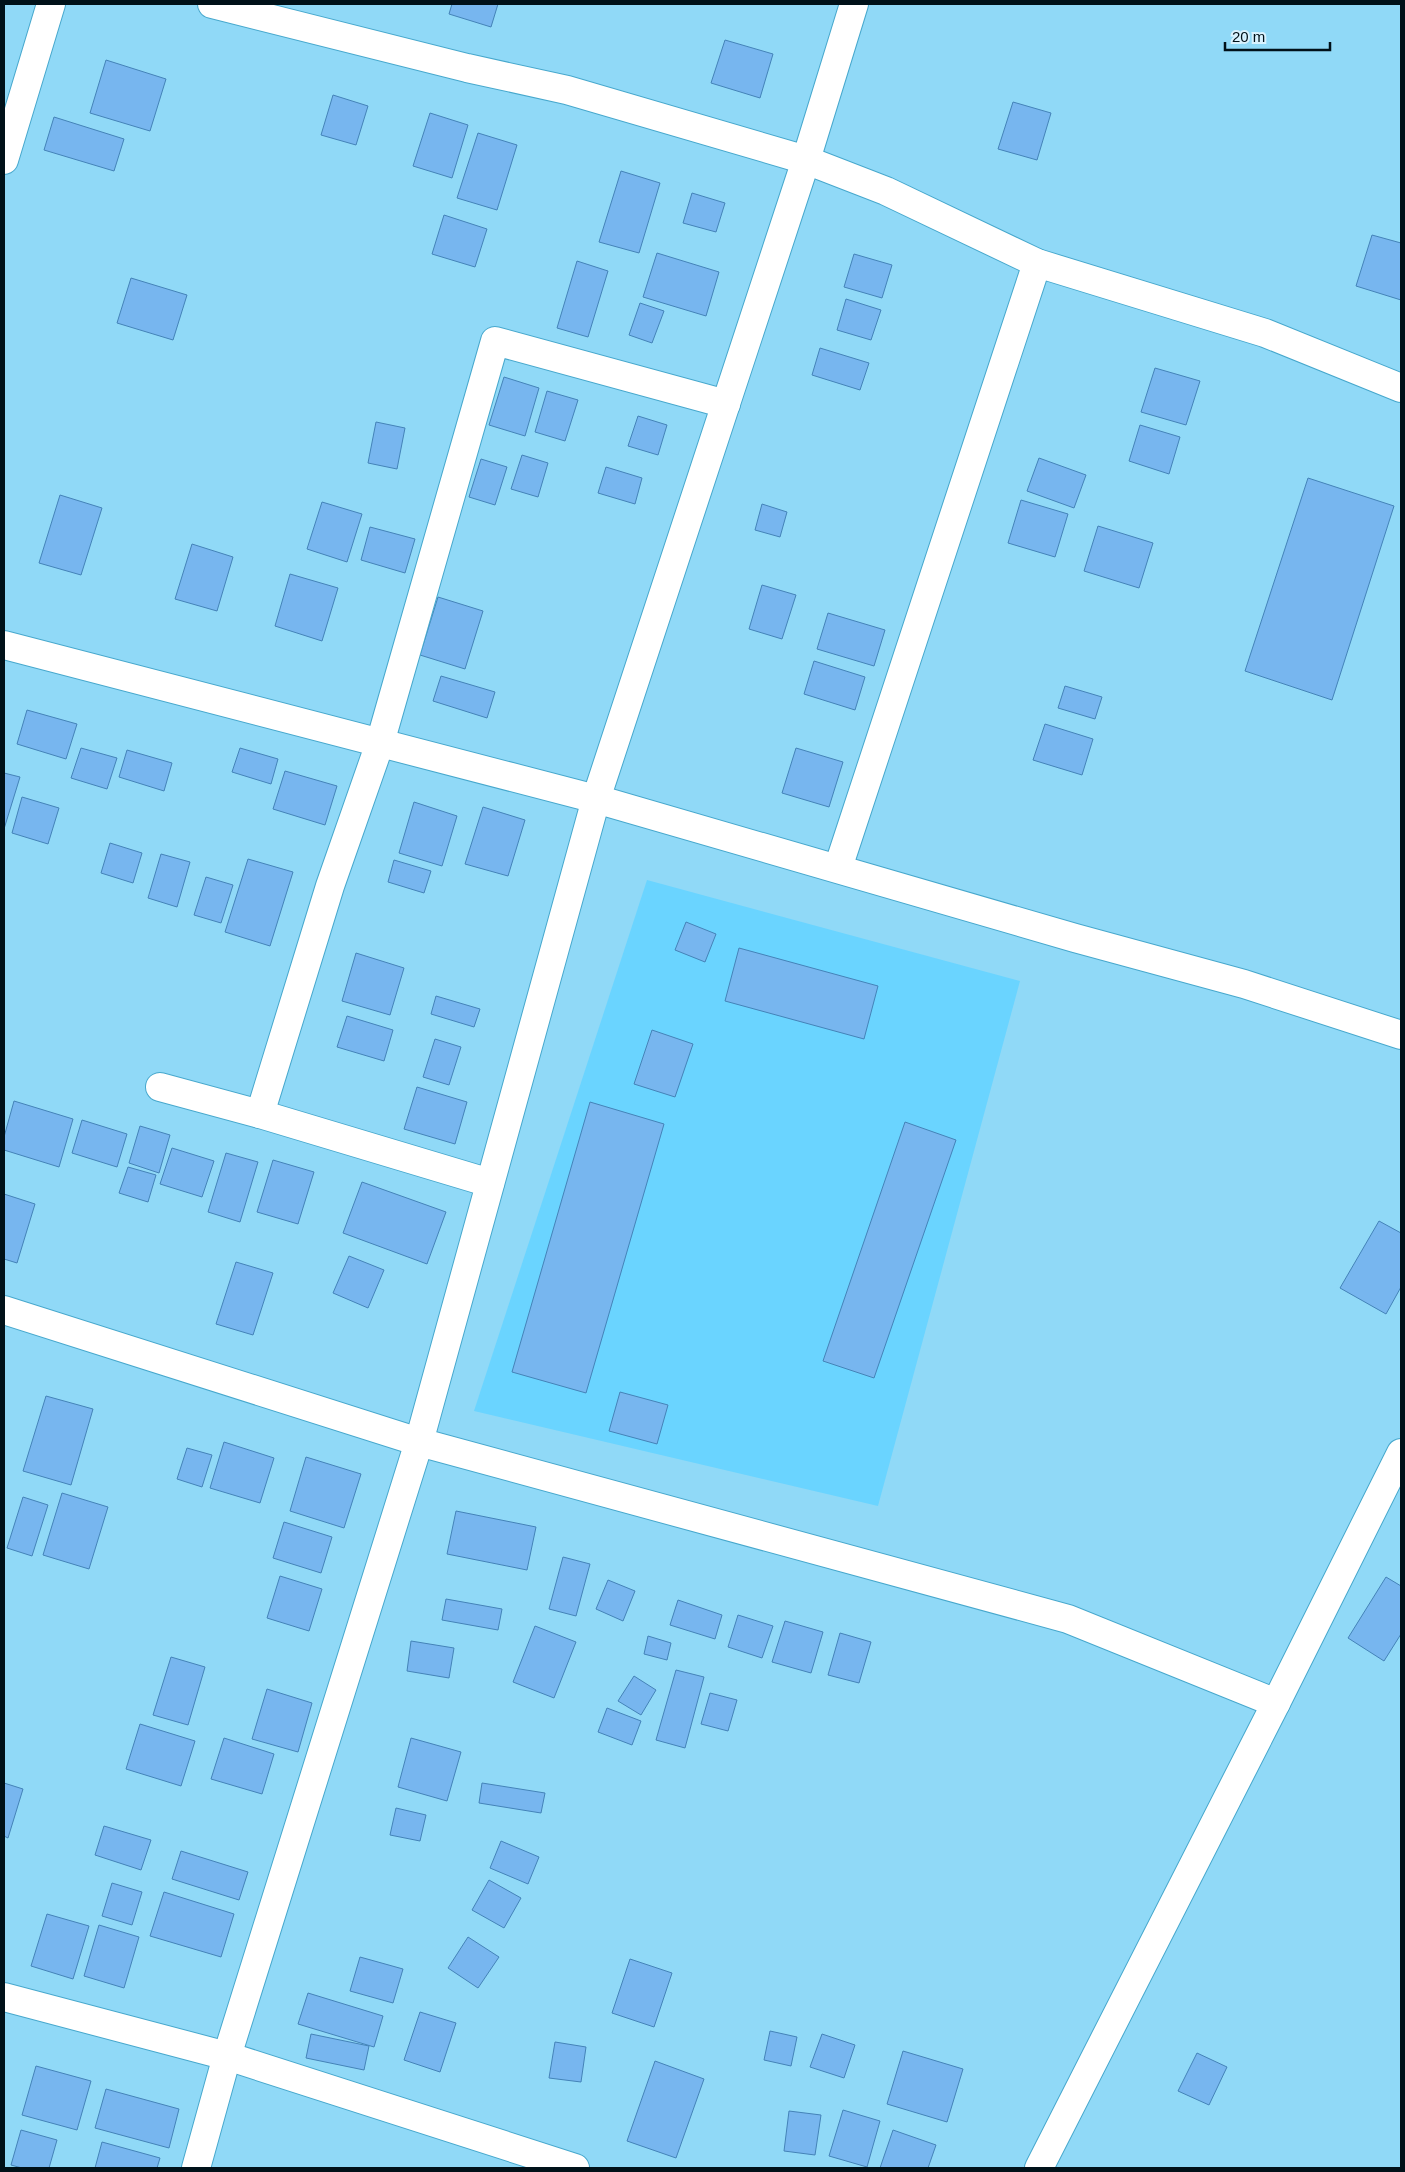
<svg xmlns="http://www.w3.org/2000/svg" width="1405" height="2172" font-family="Arial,sans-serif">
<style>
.built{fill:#6ad4ff}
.building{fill:#77b6ef;stroke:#4483b8}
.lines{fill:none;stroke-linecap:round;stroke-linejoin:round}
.minor-casing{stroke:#47a8cd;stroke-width:30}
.minor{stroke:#fff;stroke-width:28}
</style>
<rect width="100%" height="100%" fill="#90d9f7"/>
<path class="built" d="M647,880L1020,981L878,1506L474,1411Z"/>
<g class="building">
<path d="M452,4H498L491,27L449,14Z"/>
<path d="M725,40L773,54L760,98L711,83Z"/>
<path d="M106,60L166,79L150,131L90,113Z"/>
<path d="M333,95L368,106L356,145L321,135Z"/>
<path d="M1013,102L1051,113L1037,160L998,149Z"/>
<path d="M430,113L468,125L452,178L413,166Z"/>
<path d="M54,117L124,139L114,171L44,150Z"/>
<path d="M478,133L517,145L497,210L457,198Z"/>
<path d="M621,171L660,183L639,253L599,242Z"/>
<path d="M692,193L725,203L716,232L683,223Z"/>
<path d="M444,215L487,229L475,267L432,254Z"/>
<path d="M1372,235L1401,243V300L1356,286Z"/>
<path d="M657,253L719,272L706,316L643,297Z"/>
<path d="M854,254L892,265L882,298L844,287Z"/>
<path d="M577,261L608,271L588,337L557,328Z"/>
<path d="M131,278L187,295L173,340L117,323Z"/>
<path d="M846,299L881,310L871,340L837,330Z"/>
<path d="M640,303L664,311L652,343L629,335Z"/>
<path d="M820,348L869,363L860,390L812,375Z"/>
<path d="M1155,368L1200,381L1186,425L1141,412Z"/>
<path d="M504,377L539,388L525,436L489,425Z"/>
<path d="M547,391L578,400L565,441L535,432Z"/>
<path d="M638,416L667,425L658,455L628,446Z"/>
<path d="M376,422L405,428L397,469L368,463Z"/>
<path d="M1140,425L1180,437L1169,474L1129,461Z"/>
<path d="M522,455L548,463L538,497L511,489Z"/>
<path d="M1039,458L1086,475L1074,508L1027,491Z"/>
<path d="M481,459L507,467L495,505L469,497Z"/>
<path d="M606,467L642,478L635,504L598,493Z"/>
<path d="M1308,478L1394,506L1332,700L1245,671Z"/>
<path d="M60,495L102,508L81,575L39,563Z"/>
<path d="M1021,500L1068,514L1055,557L1008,543Z"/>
<path d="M322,502L362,514L347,562L307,549Z"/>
<path d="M762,504L787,512L780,537L755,530Z"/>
<path d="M1098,526L1153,543L1139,588L1084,571Z"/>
<path d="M370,527L415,539L405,573L361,560Z"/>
<path d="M192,544L233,557L217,611L175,599Z"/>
<path d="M290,574L338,588L322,641L275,626Z"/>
<path d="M762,585L796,595L782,639L749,629Z"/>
<path d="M438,597L483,611L465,669L420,655Z"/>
<path d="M828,613L885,630L874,666L817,649Z"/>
<path d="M814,661L865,677L855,710L804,694Z"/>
<path d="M441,676L495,692L487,718L433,701Z"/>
<path d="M1065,686L1102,697L1095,719L1058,708Z"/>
<path d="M27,710L77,724L66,759L17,744Z"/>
<path d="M1045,724L1093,739L1082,775L1033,760Z"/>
<path d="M81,748L117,758L107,789L71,778Z"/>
<path d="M240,748L278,759L271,784L232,772Z"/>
<path d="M796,748L843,762L829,807L782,793Z"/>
<path d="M127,750L172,763L164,791L119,777Z"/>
<path d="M285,771L337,786L325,825L273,809Z"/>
<path d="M4,773L20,777L4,829Z"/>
<path d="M22,797L59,808L48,844L12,833Z"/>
<path d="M414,802L457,816L442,866L399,853Z"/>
<path d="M483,807L525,820L508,876L465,864Z"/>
<path d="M110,843L142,853L133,883L101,873Z"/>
<path d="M161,854L190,862L177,907L148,898Z"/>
<path d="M248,859L293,872L270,946L225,932Z"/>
<path d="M394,860L431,871L424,893L388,882Z"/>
<path d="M206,877L233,885L221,923L194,915Z"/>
<path d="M686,922L716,934L705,962L675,950Z"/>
<path d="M739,948L878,986L864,1039L725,1001Z"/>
<path d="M356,953L404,968L390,1015L342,1001Z"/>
<path d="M436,996L480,1009L474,1027L431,1014Z"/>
<path d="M347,1016L393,1030L384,1061L337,1047Z"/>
<path d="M652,1030L693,1044L675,1097L634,1084Z"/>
<path d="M435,1039L461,1047L449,1085L423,1077Z"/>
<path d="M417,1087L467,1102L455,1144L404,1129Z"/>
<path d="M14,1101L73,1119L59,1167L4,1150V1137Z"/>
<path d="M590,1102L664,1124L586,1393L512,1372Z"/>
<path d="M82,1120L127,1134L117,1167L72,1153Z"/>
<path d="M905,1122L956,1140L874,1378L823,1361Z"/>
<path d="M140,1126L170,1135L159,1173L129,1163Z"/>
<path d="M172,1148L214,1161L202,1197L160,1184Z"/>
<path d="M226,1153L258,1162L240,1222L208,1212Z"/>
<path d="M273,1160L314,1172L298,1224L257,1212Z"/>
<path d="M128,1167L156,1175L148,1202L119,1193Z"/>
<path d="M362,1182L446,1212L427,1264L343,1233Z"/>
<path d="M4,1194L35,1204L17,1263L4,1259Z"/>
<path d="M1379,1221L1401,1233V1287L1386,1314L1340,1288Z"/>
<path d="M349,1256L384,1270L368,1308L333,1293Z"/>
<path d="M236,1262L273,1273L253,1335L216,1324Z"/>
<path d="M620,1392L668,1405L657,1444L609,1431Z"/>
<path d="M46,1396L93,1409L71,1485L23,1471Z"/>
<path d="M224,1442L274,1458L260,1503L210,1488Z"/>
<path d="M187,1448L212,1455L202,1487L177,1479Z"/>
<path d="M306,1457L361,1474L344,1528L290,1511Z"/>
<path d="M62,1493L108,1507L89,1569L43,1555Z"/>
<path d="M23,1497L48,1505L32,1556L7,1548Z"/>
<path d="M456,1511L536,1527L527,1570L447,1554Z"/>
<path d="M284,1522L332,1537L321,1573L273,1558Z"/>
<path d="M563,1557L590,1564L576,1616L549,1609Z"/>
<path d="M280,1576L322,1589L309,1631L267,1618Z"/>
<path d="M1386,1577L1401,1586V1634L1384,1661L1348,1638Z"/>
<path d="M608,1580L635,1591L623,1621L596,1609Z"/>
<path d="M446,1599L502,1609L498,1630L442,1620Z"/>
<path d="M678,1600L722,1615L715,1639L670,1625Z"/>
<path d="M738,1615L773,1626L762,1658L728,1647Z"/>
<path d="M785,1621L823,1632L811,1673L772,1662Z"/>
<path d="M535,1626L576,1642L554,1698L513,1682Z"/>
<path d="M840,1633L871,1642L859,1683L828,1675Z"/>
<path d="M648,1636L671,1643L667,1660L644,1654Z"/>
<path d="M411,1641L454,1648L449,1678L407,1671Z"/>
<path d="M171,1657L205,1667L188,1725L153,1715Z"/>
<path d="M676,1670L704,1677L685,1748L656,1740Z"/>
<path d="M634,1676L656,1690L641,1715L618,1701Z"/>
<path d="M267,1689L312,1703L298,1752L252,1739Z"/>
<path d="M710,1693L737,1700L728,1731L701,1724Z"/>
<path d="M607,1708L641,1721L632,1745L598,1732Z"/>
<path d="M140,1724L195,1741L181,1786L126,1769Z"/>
<path d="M224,1738L274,1754L262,1794L211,1779Z"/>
<path d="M411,1738L461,1752L447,1801L398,1787Z"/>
<path d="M4,1783L23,1789L8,1838L4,1836Z"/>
<path d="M482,1783L545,1793L541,1813L479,1803Z"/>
<path d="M396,1808L426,1815L420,1841L390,1835Z"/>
<path d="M104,1826L151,1840L141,1870L95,1855Z"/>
<path d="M501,1841L539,1857L528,1884L490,1868Z"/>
<path d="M181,1851L248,1872L239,1900L172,1879Z"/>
<path d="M489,1880L521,1898L504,1928L472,1910Z"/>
<path d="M112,1883L142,1892L132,1925L102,1916Z"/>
<path d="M164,1892L234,1914L221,1957L150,1936Z"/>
<path d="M47,1914L89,1926L73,1979L31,1966Z"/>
<path d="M99,1925L139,1937L124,1988L84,1976Z"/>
<path d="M468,1937L499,1957L478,1988L448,1968Z"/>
<path d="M360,1957L403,1969L393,2003L350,1991Z"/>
<path d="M630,1959L672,1973L654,2027L612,2013Z"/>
<path d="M308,1993L383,2016L374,2047L298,2024Z"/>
<path d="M420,2012L456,2023L440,2072L404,2060Z"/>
<path d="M770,2031L797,2037L791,2066L764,2060Z"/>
<path d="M311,2034L369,2046L364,2070L306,2058Z"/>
<path d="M822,2034L855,2045L844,2078L810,2067Z"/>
<path d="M555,2042L586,2047L581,2082L549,2078Z"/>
<path d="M903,2051L963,2069L947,2122L887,2104Z"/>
<path d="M1197,2053L1227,2067L1209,2105L1178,2091Z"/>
<path d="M655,2061L704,2079L676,2158L627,2141Z"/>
<path d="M36,2066L91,2081L77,2130L22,2115Z"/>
<path d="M106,2089L179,2109L169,2148L95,2128Z"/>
<path d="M843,2110L880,2121L867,2167L829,2156Z"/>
<path d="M789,2111L821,2115L815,2155L784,2151Z"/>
<path d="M21,2130L57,2140L49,2168H22L11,2165Z"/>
<path d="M893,2130L936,2145L928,2168H880Z"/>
<path d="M102,2142L160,2158L157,2168H95Z"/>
</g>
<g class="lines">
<defs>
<g id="minor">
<path d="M212,4L467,68L567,90L806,160L886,191L1037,263L1265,333L1401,388"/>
<path d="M4,160L51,4"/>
<path d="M4,645L596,799L1075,938L1244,984L1401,1035"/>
<path d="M838,868L1037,263"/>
<path d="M160,1087L260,1114L490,1183"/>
<path d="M260,1114L330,886L380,743L495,341L726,404"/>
<path d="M4,1310L419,1442L1068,1619L1276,1703"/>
<path d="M4,1997L227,2056L575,2168"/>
<path d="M196,2168L227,2056L419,1442L596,799L806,160L854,4"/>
<path d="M1039,2168L1276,1703L1401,1453"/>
</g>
</defs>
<use href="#minor" class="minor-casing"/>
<use href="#minor" class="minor"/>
</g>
<rect width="1405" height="2172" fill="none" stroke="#001119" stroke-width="10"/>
<path d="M1225 42v8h105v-8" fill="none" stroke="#001119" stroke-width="2.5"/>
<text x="1232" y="42" font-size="15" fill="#001119" stroke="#d9f2fe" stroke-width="4" paint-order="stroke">20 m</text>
</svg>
